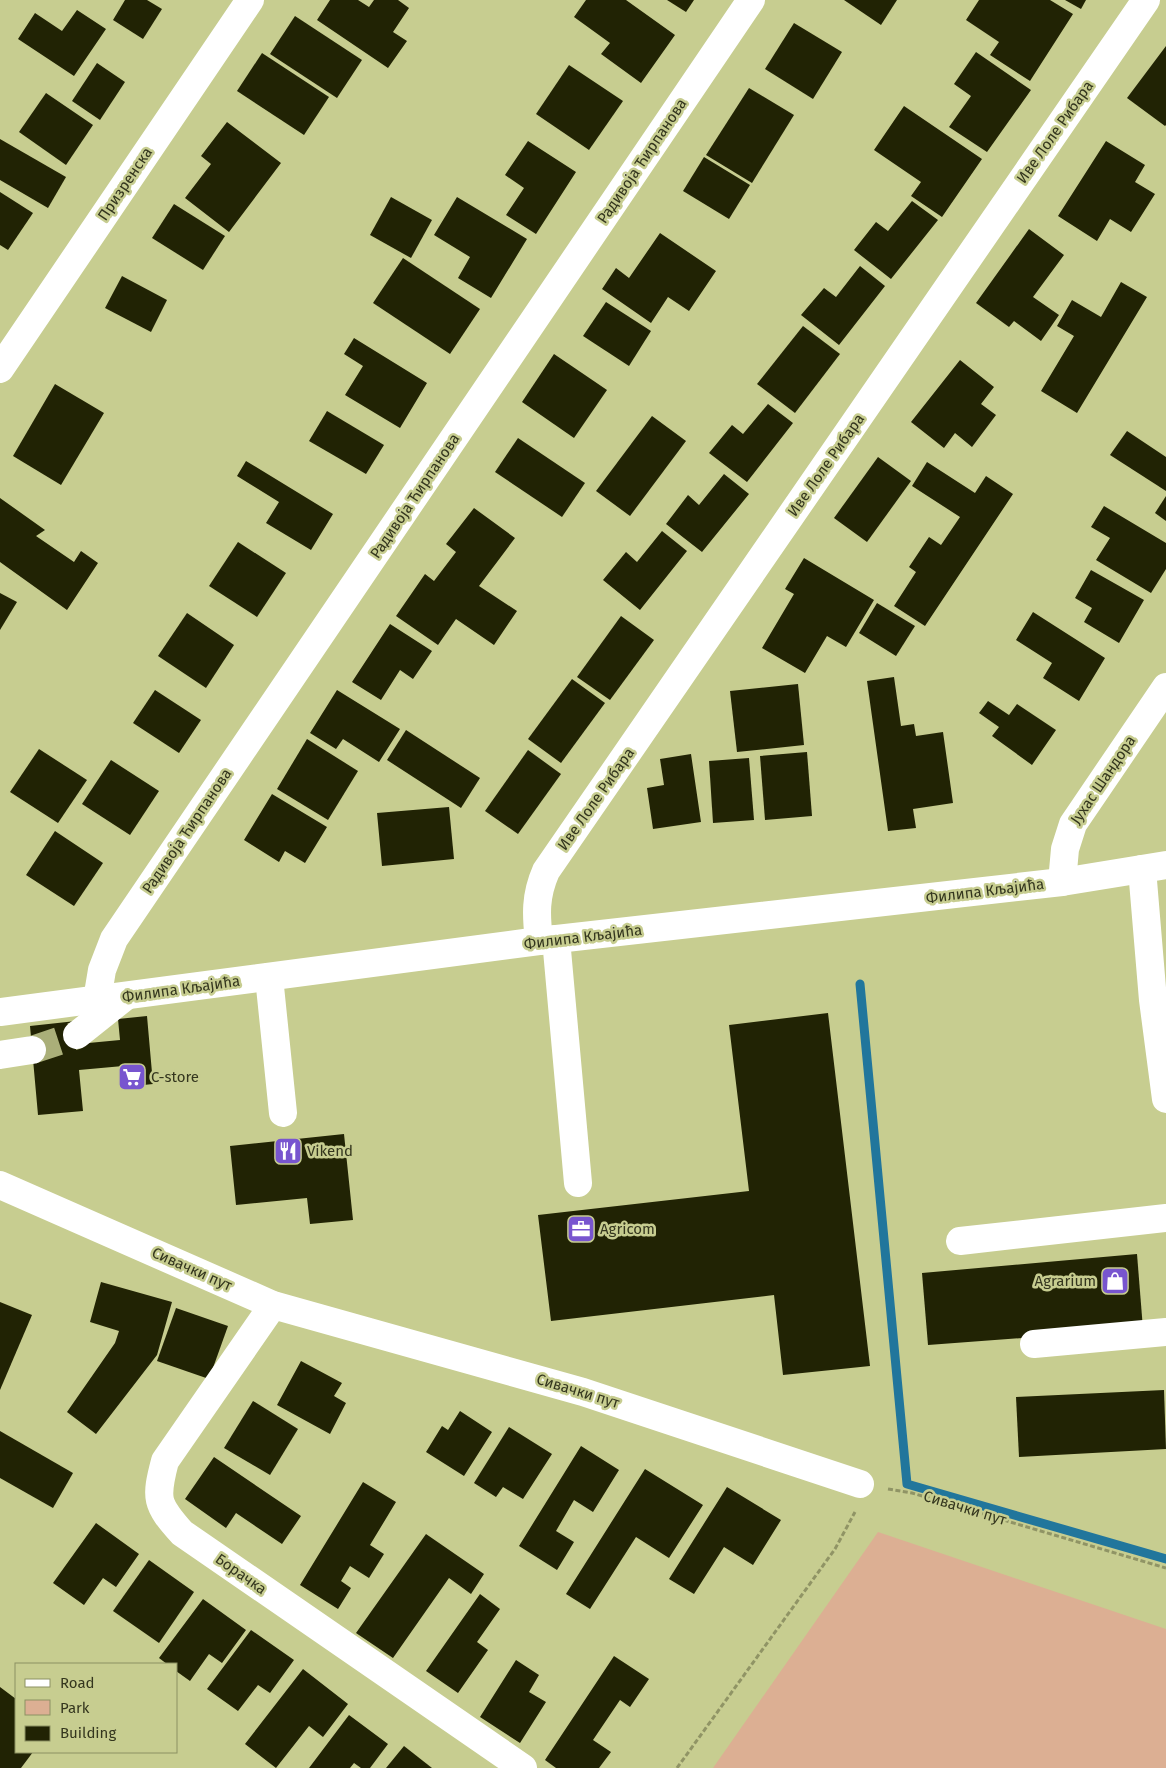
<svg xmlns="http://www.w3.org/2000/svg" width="1166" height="1768" font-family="'Fira Sans',sans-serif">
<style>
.green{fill:#dcaf93}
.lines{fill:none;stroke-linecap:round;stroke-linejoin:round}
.stream{stroke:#21769c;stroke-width:9}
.building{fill:#212304}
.minor-tunnel{stroke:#aaaf79;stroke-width:28;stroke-dasharray:28 14;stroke-linecap:butt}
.path{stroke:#909465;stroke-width:3;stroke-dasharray:5 2.5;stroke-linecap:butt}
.minor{stroke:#fff;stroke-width:28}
.labels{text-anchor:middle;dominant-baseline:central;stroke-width:5;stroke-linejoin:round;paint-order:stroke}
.street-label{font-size:15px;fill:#34361e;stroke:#c7cd90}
.poi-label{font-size:15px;fill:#34361e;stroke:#c7cd90;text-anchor:start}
</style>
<rect width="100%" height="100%" fill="#c7cd90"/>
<path class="green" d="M878,1532L1166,1629V1768H713Z"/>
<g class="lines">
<path class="stream" d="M860,984L907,1484L1166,1559"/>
</g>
<g class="building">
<path d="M125,0H147L162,9L143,39L113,20Z"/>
<path d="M330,0H358L369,7L374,0H398L409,8L393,32L407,41L388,68L317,20Z"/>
<path d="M586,0H626L675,35L641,83L601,54L610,43L574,17Z"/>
<path d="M667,0H694L686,12Z"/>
<path d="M844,0H897L881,25Z"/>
<path d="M979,0H1050L1073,14L1030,81L990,55L999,42L966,20Z"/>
<path d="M1065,0H1086L1081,9Z"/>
<path d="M77,10L106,29L74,76L18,39L35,13L62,31Z"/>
<path d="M295,16L362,60L337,98L270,54Z"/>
<path d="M794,23L842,52L813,99L765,69Z"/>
<path d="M1166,46V125L1165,126L1127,98Z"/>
<path d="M976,52L1031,90L987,152L949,127L971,96L954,84Z"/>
<path d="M262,53L329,97L304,135L237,91Z"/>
<path d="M97,63L125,82L100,120L72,101Z"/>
<path d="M569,65L623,101L589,150L536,114Z"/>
<path d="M749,88L794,115L752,183L706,155Z"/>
<path d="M46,93L93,125L66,165L19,132Z"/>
<path d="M904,106L982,159L942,217L911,196L921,182L874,150Z"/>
<path d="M227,122L281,163L229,232L185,198L211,164L201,156Z"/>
<path d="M0,139L66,177L48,208L0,180Z"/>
<path d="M528,141L576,172L536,234L506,215L524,188L505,175Z"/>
<path d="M1106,141L1145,165L1135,182L1155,194L1131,232L1110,219L1097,241L1058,216Z"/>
<path d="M704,157L750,185L729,219L683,191Z"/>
<path d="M0,192L33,213L8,250L0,245Z"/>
<path d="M391,197L432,220L411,258L370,235Z"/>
<path d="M457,197L527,239L491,298L458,278L470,257L434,235Z"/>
<path d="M912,201L938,220L891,279L854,250L876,222L888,231Z"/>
<path d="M174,204L225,236L203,270L152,238Z"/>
<path d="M1029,229L1064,255L1033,297L1059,315L1041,341L1014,321L1009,327L976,303Z"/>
<path d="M660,233L716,271L689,311L668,297L651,323L602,289L616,268L629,278Z"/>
<path d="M403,258L480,309L450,354L373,303Z"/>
<path d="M860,266L885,286L839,345L801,315L824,288L836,297Z"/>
<path d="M122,276L167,300L151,332L105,308Z"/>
<path d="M1121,282L1147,297L1077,413L1041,391L1074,336L1057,326L1072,300L1101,317Z"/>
<path d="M606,302L651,331L629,366L583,336Z"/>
<path d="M803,326L840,354L795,413L757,384Z"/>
<path d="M354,338L427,383L400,428L345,395L363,366L344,354Z"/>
<path d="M554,354L607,390L574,438L522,402Z"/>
<path d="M960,360L994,387L981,404L996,415L972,447L955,433L944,448L911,422Z"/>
<path d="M55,384L104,413L61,485L13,456Z"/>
<path d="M768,404L793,423L747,482L709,453L732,425L743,434Z"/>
<path d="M327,411L384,445L366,474L309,441Z"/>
<path d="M652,416L686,441L630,516L596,491Z"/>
<path d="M1127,431L1166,457V491L1110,455Z"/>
<path d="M518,438L585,483L562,517L495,472Z"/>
<path d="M878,457L911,481L867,542L834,518Z"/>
<path d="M246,461L333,514L311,550L266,523L279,502L237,476Z"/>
<path d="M927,462L975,493L986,476L1013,494L925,626L894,606L916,572L909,567L929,537L941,545L960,517L912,486Z"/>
<path d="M724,474L749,494L702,552L666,524L688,495L699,505Z"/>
<path d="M1166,496V521L1155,513Z"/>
<path d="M0,498L45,530L36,536L74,562L81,551L98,563L67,610L0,562Z"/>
<path d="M1104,506L1166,543V569L1151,593L1096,560L1110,538L1091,527Z"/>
<path d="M474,508L515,538L479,586L517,611L494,645L456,619L438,645L396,616L425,574L434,581L456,552L446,544Z"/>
<path d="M662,531L687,551L640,610L603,580L626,552L637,562Z"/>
<path d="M238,542L286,573L257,617L209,586Z"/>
<path d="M804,558L874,600L846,647L827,636L805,673L762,648L794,594L785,589Z"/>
<path d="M1091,570L1144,600L1119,643L1084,622L1092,608L1075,598Z"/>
<path d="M0,593L17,602L0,630Z"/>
<path d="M877,603L915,626L896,656L859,633Z"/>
<path d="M1033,612L1105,658L1079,701L1043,678L1052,663L1016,640Z"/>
<path d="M187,613L234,645L206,688L158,656Z"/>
<path d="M621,616L654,640L610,700L577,677Z"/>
<path d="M390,624L432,651L413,679L400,670L381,700L352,682Z"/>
<path d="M894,677L901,726L914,724L916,736L943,732L953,803L913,809L916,828L888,831L867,681Z"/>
<path d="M572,679L605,703L561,763L528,739Z"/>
<path d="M798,684L804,745L737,752L730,691Z"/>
<path d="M155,690L201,720L179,753L133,723Z"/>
<path d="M337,690L400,729L379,762L343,739L336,749L310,733Z"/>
<path d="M988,701L1009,715L1017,704L1056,730L1032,765L992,736L999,727L979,713Z"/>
<path d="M406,730L480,778L461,808L387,760Z"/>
<path d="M307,739L358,771L328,820L277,789Z"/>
<path d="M39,749L87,780L58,823L10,792Z"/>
<path d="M528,750L561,774L518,834L485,811Z"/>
<path d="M807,752L812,816L765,820L760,756Z"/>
<path d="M691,754L701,822L653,829L647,788L664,785L660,759Z"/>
<path d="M749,758L754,820L713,823L709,761Z"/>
<path d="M111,760L159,791L130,835L82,804Z"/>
<path d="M272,794L327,827L305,863L285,851L279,862L244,840Z"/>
<path d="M449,807L454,859L382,866L377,813Z"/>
<path d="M55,831L103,863L74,906L26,875Z"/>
<path d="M828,1013L870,1366L783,1375L774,1295L551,1321L538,1215L749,1191L729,1025Z"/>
<path d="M147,1016L153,1084L125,1087L123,1066L79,1070L83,1111L38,1115L30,1026L76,1021L78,1044L120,1040L118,1019Z"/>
<path d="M344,1134L353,1220L310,1224L307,1198L236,1205L230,1146Z"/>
<path d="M1137,1254L1143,1329L928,1345L922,1273Z"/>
<path d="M101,1282L172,1302L157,1355L96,1434L67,1412L115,1343L119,1331L90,1322Z"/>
<path d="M0,1302L32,1315L0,1390Z"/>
<path d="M176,1308L228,1326L209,1379L157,1361Z"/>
<path d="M301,1361L342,1383L334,1396L346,1403L330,1434L277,1405Z"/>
<path d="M1164,1390L1166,1449L1019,1457L1016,1397Z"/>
<path d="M253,1401L298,1429L270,1475L224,1448Z"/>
<path d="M460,1411L492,1432L464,1476L426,1452L442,1426L448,1430Z"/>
<path d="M509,1427L552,1454L523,1499L503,1487L496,1497L474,1483Z"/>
<path d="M0,1431L73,1473L53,1508L0,1478Z"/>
<path d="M581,1446L619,1470L593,1512L574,1500L556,1531L574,1542L557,1570L519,1546Z"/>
<path d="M214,1457L301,1516L282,1544L236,1513L226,1528L185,1499Z"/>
<path d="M645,1469L703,1505L669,1558L636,1537L590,1609L566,1594Z"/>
<path d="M363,1482L396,1502L370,1545L384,1554L369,1578L350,1566L341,1581L351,1588L338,1609L300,1585Z"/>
<path d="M727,1487L781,1520L753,1565L724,1547L694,1594L669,1579Z"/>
<path d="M96,1523L139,1554L116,1587L103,1578L84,1605L53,1583Z"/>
<path d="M426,1534L484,1574L471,1594L449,1578L393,1658L356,1633Z"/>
<path d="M149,1560L194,1592L159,1643L113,1611Z"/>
<path d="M480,1594L500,1609L477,1642L488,1650L458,1693L426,1671Z"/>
<path d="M203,1599L246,1630L222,1663L209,1654L190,1681L176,1671V1664H167L159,1658Z"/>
<path d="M251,1630L294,1660L270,1693L258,1685L238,1711L207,1689Z"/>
<path d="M614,1656L649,1679L630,1707L620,1700L593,1740L611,1752L599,1768H556L545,1760Z"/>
<path d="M516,1660L539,1675L529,1692L546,1702L520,1743L480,1717Z"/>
<path d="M303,1669L348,1704L323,1737L309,1726L276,1768L245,1744Z"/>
<path d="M0,1687L16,1699V1752H33L21,1768H0Z"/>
<path d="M349,1715L388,1744L370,1768H361L354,1763L350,1768H309Z"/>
<path d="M404,1746L432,1768H386Z"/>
</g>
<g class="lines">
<path class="minor-tunnel" d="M32,1050L77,1035"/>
<g class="path">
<path d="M888,1489L912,1493L1166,1568"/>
<path d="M677,1768L835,1549L855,1512"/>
</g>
<g class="minor">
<path d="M0,369L250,0"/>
<path d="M1142,869L1153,1000L1166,1099"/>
<path d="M1062,882L1065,849L1073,824L1166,687"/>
<path d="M556,939L578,1183"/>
<path d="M539,941C536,915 535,896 546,871L1146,0"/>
<path d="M269,977L283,1113"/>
<path d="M97,1000L102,970L114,939L751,0"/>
<path d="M0,1012L539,941L1062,882L1166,865"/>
<path d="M77,1035L126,996"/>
<path d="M0,1055L32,1050"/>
<path d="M0,1185L273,1305L583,1392L860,1484"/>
<path d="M960,1241L1166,1218"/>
<path d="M273,1305L165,1461C155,1499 156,1504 182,1533L523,1768"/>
<path d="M1034,1344L1166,1332"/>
</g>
</g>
<defs>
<symbol id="supermarket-square" viewBox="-11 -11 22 22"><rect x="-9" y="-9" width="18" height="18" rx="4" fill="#7855cf" stroke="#c7cd90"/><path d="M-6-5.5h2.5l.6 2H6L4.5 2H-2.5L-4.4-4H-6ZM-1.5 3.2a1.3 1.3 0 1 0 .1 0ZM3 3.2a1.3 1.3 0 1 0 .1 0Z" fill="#fff"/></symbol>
<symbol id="restaurant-square" viewBox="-11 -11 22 22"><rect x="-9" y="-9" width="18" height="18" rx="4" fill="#7855cf" stroke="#c7cd90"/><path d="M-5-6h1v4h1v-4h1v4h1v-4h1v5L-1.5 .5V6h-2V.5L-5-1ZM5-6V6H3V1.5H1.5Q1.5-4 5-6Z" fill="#fff"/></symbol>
<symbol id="office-square" viewBox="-11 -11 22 22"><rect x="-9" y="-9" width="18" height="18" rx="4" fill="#7855cf" stroke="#c7cd90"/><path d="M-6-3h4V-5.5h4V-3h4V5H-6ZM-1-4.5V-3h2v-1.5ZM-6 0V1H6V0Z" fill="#fff"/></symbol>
<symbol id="shop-square" viewBox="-11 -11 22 22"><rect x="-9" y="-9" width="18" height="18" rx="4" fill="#7855cf" stroke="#c7cd90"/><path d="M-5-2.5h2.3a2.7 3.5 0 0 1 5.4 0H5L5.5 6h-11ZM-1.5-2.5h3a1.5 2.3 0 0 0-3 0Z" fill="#fff"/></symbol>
</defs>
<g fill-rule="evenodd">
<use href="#supermarket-square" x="116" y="1061" width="32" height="32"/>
<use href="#restaurant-square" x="272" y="1135" width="32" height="32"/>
<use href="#office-square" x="565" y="1213" width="32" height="32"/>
<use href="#shop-square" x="1099" y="1265" width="32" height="32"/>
</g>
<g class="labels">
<g class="street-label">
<text transform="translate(1055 132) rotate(-55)">Иве Лоле Рибара</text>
<text transform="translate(642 161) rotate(-56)">Радивоја Ћирпанова</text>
<text transform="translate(125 184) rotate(-56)">Призренска</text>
<text transform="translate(826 465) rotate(-55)">Иве Лоле Рибара</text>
<text transform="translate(415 496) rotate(-56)">Радивоја Ћирпанова</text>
<text transform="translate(1103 780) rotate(-56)">Јухас Шандора</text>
<text transform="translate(596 799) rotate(-55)">Иве Лоле Рибара</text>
<text transform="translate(187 831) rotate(-56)">Радивоја Ћирпанова</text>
<text transform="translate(985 891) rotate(-7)">Филипа Кљајића</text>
<text transform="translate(583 937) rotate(-7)">Филипа Кљајића</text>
<text transform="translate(181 989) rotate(-8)">Филипа Кљајића</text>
<text transform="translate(192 1269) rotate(24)">Сивачки пут</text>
<text transform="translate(578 1391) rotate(17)">Сивачки пут</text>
<text transform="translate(965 1508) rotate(17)">Сивачки пут</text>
<text transform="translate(241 1574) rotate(35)">Борачка</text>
</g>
<g class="poi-label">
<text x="151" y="1077">C-store</text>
<text x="307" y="1151">Vikend</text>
<text x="600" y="1229">Agricom</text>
<text x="1096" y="1281" text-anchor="end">Agrarium</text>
</g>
</g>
<rect x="15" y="1663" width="162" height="90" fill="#c7cd90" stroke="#8c9162"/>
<rect x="25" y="1679" width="25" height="8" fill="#ffffff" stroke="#8c9162"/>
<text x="60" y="1688" font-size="15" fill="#34361e">Road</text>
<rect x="25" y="1700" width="25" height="15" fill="#dcaf93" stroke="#8c9162"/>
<text x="60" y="1713" font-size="15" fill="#34361e">Park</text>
<rect x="25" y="1726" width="25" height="15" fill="#212304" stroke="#8c9162"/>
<text x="60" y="1738" font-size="15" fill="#34361e">Building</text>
</svg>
